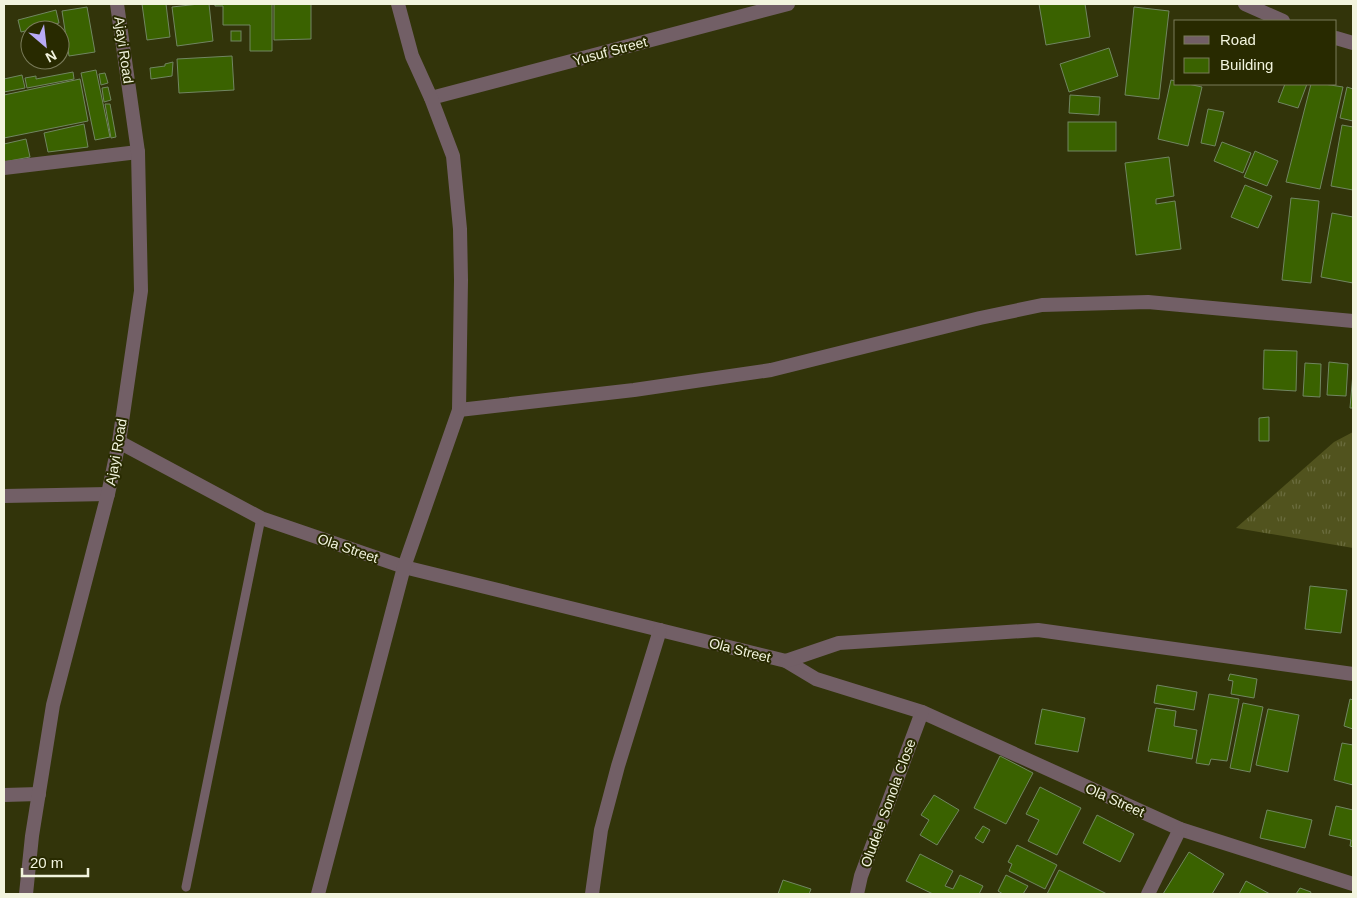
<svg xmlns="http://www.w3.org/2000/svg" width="1357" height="898" font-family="Helvetica,sans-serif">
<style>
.grass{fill:url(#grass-tufts)}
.building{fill:#3a6200;stroke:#718661}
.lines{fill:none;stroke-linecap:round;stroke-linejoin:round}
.service{stroke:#725f66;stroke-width:9}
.minor{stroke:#725f66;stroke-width:14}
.labels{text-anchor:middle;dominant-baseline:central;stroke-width:4;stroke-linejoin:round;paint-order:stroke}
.street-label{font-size:14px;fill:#f2f4de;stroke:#282a00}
</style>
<defs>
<pattern id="grass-tufts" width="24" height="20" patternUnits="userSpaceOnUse" patternTransform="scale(1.25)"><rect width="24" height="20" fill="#51531e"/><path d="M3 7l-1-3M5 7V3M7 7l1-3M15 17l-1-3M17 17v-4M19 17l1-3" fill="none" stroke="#6a6c3e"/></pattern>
</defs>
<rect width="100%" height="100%" fill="#32340a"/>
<path class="grass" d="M1353,432V548L1236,528L1334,442Z"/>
<g class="building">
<path d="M142,4H166L170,37L147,40Z"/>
<path d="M199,4H209L213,41L177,46L172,7Z"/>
<path d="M215,4H272V51H250V25H223V6H215Z"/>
<path d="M274,4H311V39L274,40Z"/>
<path d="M1039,4H1085L1090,37L1046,45Z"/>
<path d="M87,7L95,52L69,56L62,11Z"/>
<path d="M1134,7L1169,11L1159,99L1125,95Z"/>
<path d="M56,10L59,23L21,32L18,20Z"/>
<rect x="231" y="31" width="10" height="10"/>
<path d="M1109,48L1118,76L1069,92L1060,64Z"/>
<path d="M232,56L234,90L179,93L177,59Z"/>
<path d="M173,62L172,76L151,79L150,68L165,66V64Z"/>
<path d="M96,70L110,137L95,140L81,73Z"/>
<path d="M73,72L74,79L27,88L25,78L36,76V79Z"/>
<path d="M105,73L108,83L101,85L99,74Z"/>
<path d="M22,75L25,88L4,92V79Z"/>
<path d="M80,79L88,121L4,138V95Z"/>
<path d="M1171,80L1176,81V84H1188L1202,87L1188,146L1158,139Z"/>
<path d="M1285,84H1307L1298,108L1278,102Z"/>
<path d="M1311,84H1324L1343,87L1320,189L1286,182Z"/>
<path d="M108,87L111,100L104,102L102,88Z"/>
<path d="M1347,87L1353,89V121L1340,118Z"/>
<path d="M1070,95L1100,97L1099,115L1069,113Z"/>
<path d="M105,104H110L116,137L111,138Z"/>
<path d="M1208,109L1224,112L1215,146L1201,143Z"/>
<rect x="1068" y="122" width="48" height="29"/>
<path d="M84,124L88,147L48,152L44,133Z"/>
<path d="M1342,125L1353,127V190L1331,186Z"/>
<path d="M26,139L30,157L4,162V144Z"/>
<path d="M1222,142L1251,153L1243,173L1214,161Z"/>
<path d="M1255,151L1278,161L1267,186L1244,177Z"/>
<path d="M1169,157L1174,196L1156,199V204L1175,201L1181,249L1136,255L1125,163Z"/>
<path d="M1245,185L1272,196L1258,228L1231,217Z"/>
<path d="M1291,198L1319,201L1311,283L1282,280Z"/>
<path d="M1332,213L1353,217V283L1321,277Z"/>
<path d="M1264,350L1297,351L1296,391L1263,389Z"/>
<path d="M1329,362L1348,364L1346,396L1327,395Z"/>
<path d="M1305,363L1321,364L1320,397L1303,396Z"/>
<path d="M1353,373V408H1350Z"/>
<path d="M1269,417V441H1259V418Z"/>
<path d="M1310,586L1347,590L1341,633L1305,629Z"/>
<path d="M1230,674L1257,679L1254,698L1231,694L1233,681L1228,680Z"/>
<path d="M1157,685L1197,692L1194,710L1154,703Z"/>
<path d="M1209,694L1239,699L1227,761L1211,759L1209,765L1196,763Z"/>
<path d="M1350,699L1353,700V729L1344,726Z"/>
<path d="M1243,703L1263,707L1250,772L1230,768Z"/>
<path d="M1156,708L1176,711L1174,726L1197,730L1192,759L1148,751Z"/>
<path d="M1042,709L1085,718L1078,752L1035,744Z"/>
<path d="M1268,709L1299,715L1288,772L1256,765Z"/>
<path d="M1342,743L1353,745V785L1334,780Z"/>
<path d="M1000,756L1033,773L1006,824L974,808Z"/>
<path d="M1040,787L1081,808L1057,855L1028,841L1039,820L1026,814Z"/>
<path d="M934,795L959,810L937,845L920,835L929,820L921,815Z"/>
<path d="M1336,806L1353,810V847L1350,846L1351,840L1329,835Z"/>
<path d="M1267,810L1312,820L1305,848L1260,838Z"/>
<path d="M1097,815L1134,834L1120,862L1083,843Z"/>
<path d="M983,826L990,830L983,843L975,838Z"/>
<path d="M1017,845L1057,865L1045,889L1009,871L1012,864L1008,862Z"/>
<path d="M1189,852L1224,874L1212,894H1163Z"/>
<path d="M920,854L953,871L945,886L953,889L960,875L983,886L979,894H933L906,881Z"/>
<path d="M1059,870L1107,894H1047Z"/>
<path d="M1006,875L1028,886L1023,894H1003L998,891Z"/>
<path d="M783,880L811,889L809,894H778Z"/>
<path d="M1246,881L1270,894H1239Z"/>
<path d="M1300,888L1311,892L1310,894H1296Z"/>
</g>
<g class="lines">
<path class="service" d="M186,887L261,518"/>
<g class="minor">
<path d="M1245,4L1283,21"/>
<path d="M1336,38L1353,43"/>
<path d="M431,98L788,4"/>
<path d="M4,168L138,152"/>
<path d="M459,410L634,390L771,370L980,318L1042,305L1148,302L1353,321"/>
<path d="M119,442L261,518L404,567L786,661L816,679L922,712L1180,829L1353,884"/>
<path d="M4,496L108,494"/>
<path d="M786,661L839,643L1038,630L1353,674"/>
<path d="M4,795L39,794"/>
<path d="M26,894L32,836L53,705L108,494L119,442L141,291L138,152L117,4"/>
<path d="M318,894L404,567L459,410L461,280L460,229L453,156L431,98L412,56L398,4"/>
<path d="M592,894L601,830L618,766L660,630"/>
<path d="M857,894L861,876L922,712"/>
<path d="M1148,894L1180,829"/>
</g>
</g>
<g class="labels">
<g class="street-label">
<text transform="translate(124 50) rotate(82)">Ajayi Road</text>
<text transform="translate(610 51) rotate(-15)">Yusuf Street</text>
<text transform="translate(116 452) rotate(-80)">Ajayi Road</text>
<text transform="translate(348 548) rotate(19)">Ola Street</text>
<text transform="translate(740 650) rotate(14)">Ola Street</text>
<text transform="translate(1115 800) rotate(24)">Ola Street</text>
<text transform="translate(888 803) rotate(-70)">Oludele Sonola Close</text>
</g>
</g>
<rect width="1357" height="898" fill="none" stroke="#f2f4de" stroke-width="10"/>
<rect x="1174" y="20" width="162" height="65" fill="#282a00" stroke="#797b59"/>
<rect x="1184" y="36" width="25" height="8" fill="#725f66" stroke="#797b59"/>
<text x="1220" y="45" font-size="15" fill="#f2f4de">Road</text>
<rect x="1184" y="58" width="25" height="15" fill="#3a6200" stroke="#797b59"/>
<text x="1220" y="70" font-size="15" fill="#f2f4de">Building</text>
<g transform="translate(45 45) rotate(152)"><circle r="24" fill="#282a00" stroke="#797b59"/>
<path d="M0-4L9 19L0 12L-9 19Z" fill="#b8abf7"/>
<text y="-8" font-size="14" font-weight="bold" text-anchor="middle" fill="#f2f4de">N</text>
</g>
<path d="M22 868v8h66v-8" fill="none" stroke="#f2f4de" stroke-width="2.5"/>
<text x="30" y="868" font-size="15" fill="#f2f4de" stroke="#282a00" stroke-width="4" paint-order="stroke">20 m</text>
</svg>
